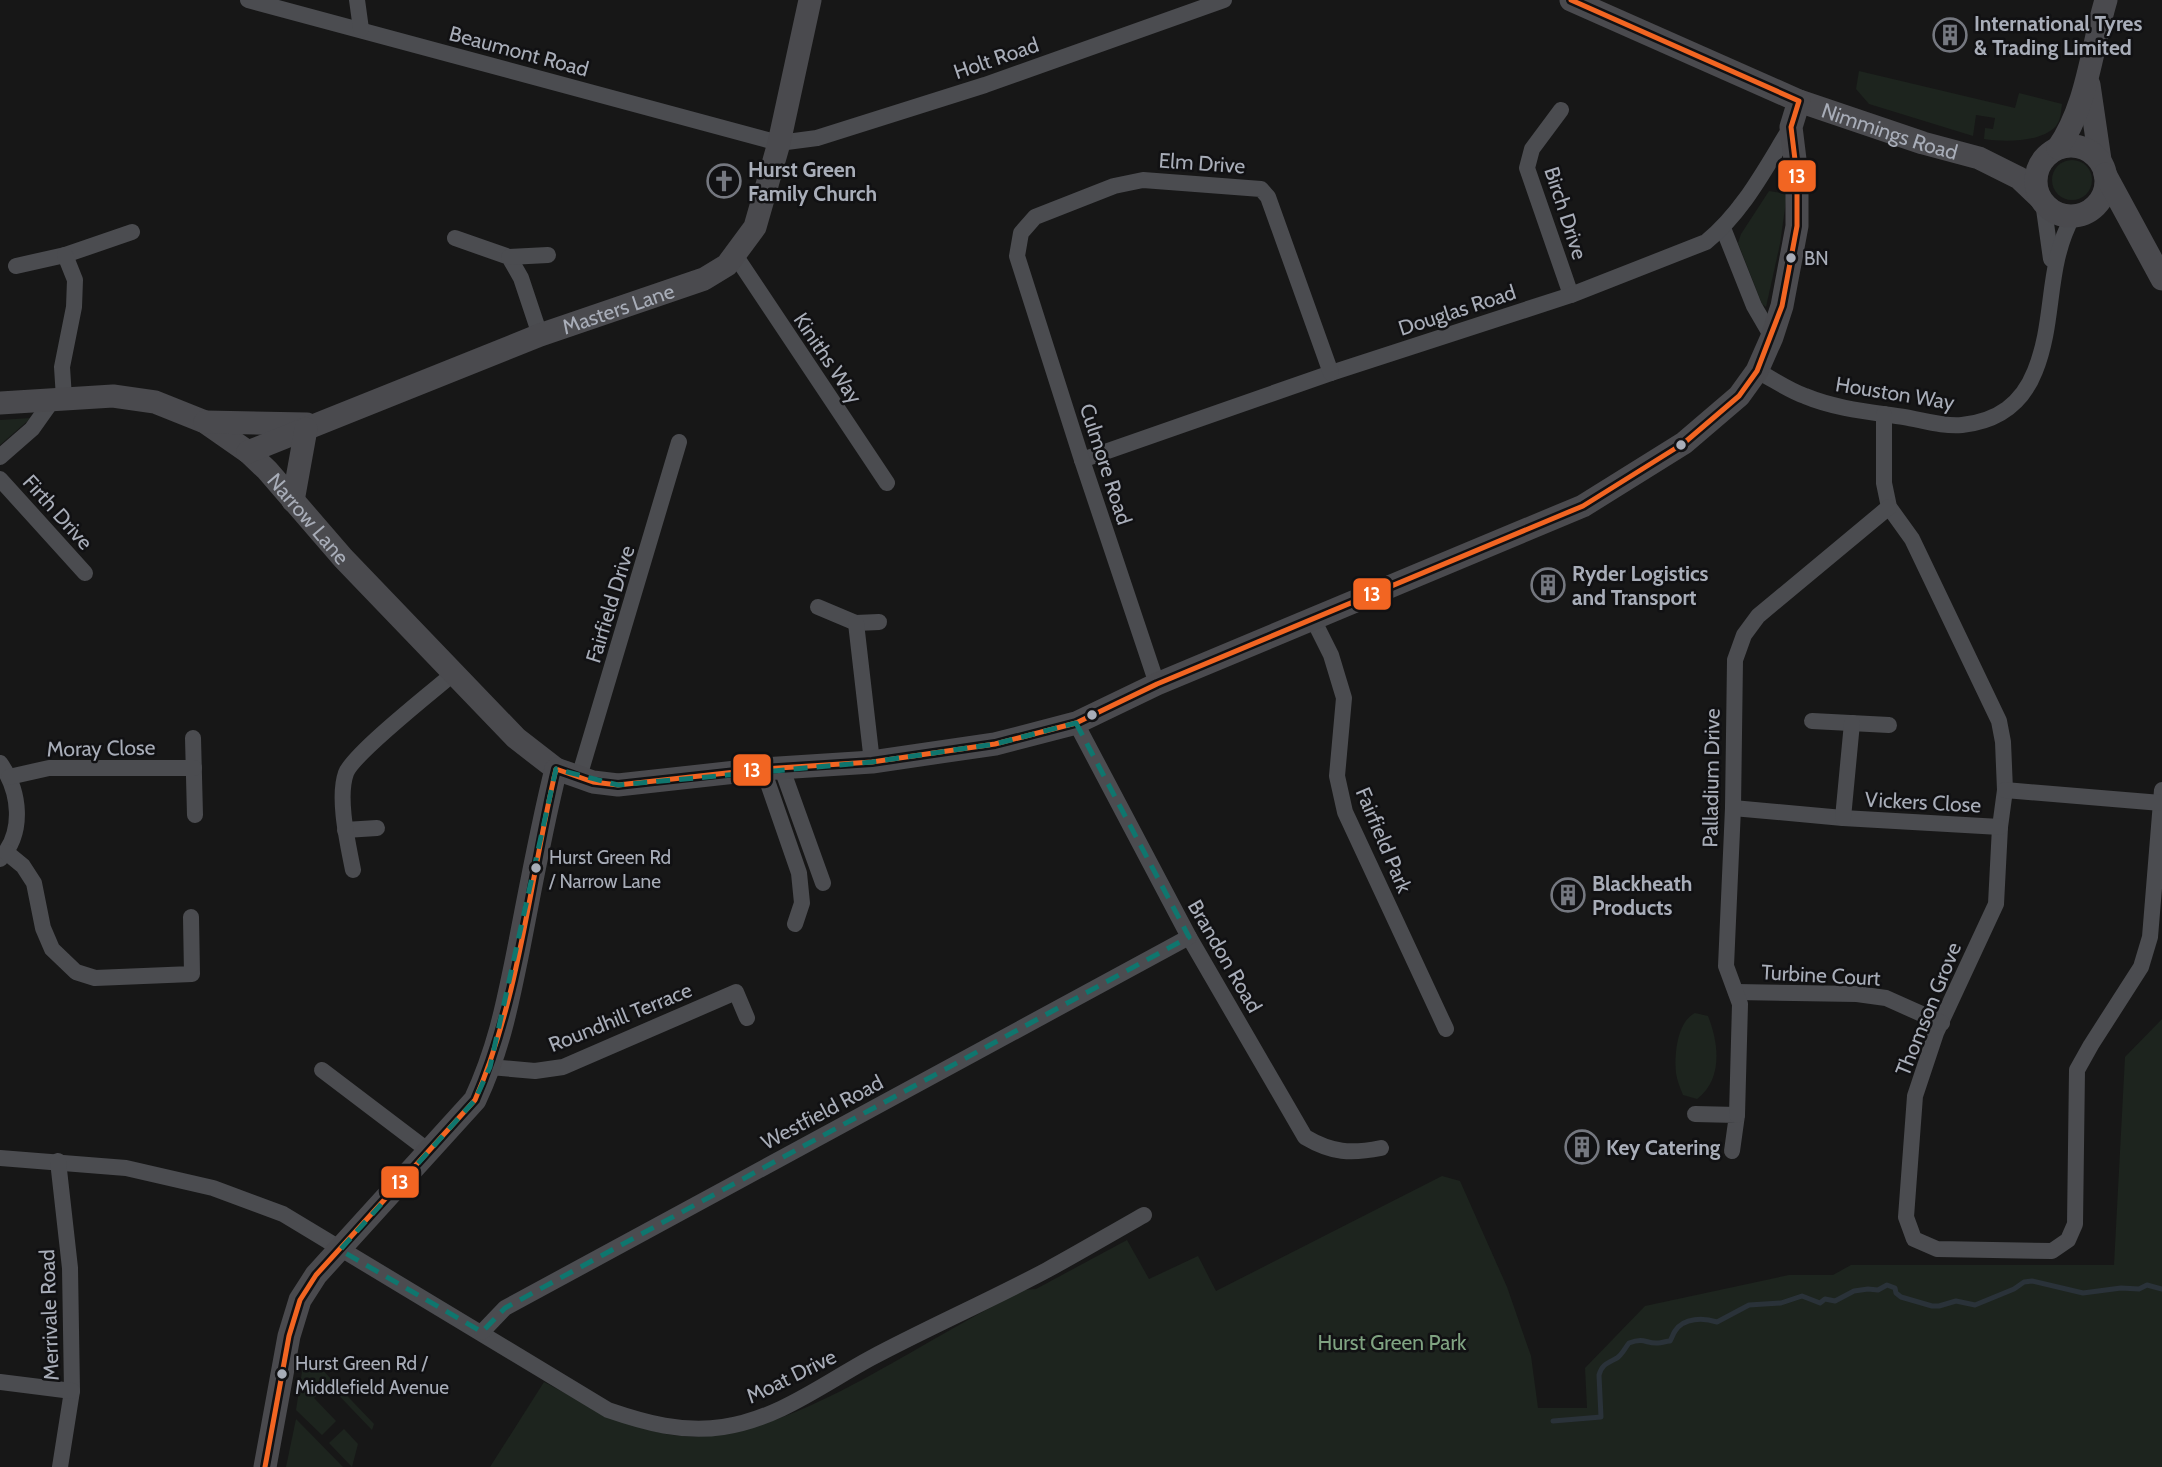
<svg xmlns="http://www.w3.org/2000/svg" width="2162" height="1467" font-family="Cabin,sans-serif">
<style>
.green{fill:#1d241e}
.lines{fill:none;stroke-linecap:round;stroke-linejoin:round}
.stream{stroke:#2a3239;stroke-width:5}
.street{stroke:#4b4c50;stroke-width:16}
.secondary{stroke:#4a4a4e;stroke-width:23}
.bus-1-casing{stroke:#111113;stroke-width:10}
.bus-1{stroke:#f26522;stroke-width:5}
.marked{fill:none;stroke:#0f766e;stroke-width:5;stroke-dasharray:14 9;stroke-linejoin:round}
.bus-dot{fill:#a8adb8;stroke:#111113;stroke-width:2.5}
.labels{text-anchor:middle;dominant-baseline:central;stroke-width:5;stroke-linejoin:round;paint-order:stroke}
.bus-label{font-size:19px;fill:#a8adb8;stroke:#111113;text-anchor:start}
.poi-label{font-size:21px;font-weight:bold;fill:#a8adb8;stroke:#111113;text-anchor:start}
.street-label{font-size:21px;fill:#a8adb8;stroke:#111113}
.park-label{font-size:21px;fill:#7fa381;stroke:#111113}
.line-badge{stroke:#111113;stroke-width:2.5}
.badge-label{font-size:19px;text-anchor:middle;font-weight:bold;fill:#fff}
</style>
<rect width="100%" height="100%" fill="#171717"/>
<g class="green">
<path d="M1859,71L2015,108L2019,93L2062,104C2061,111 2061,120 2056,126C2041,143 2003,142 1984,139L1985,128L1993,129L1995,118L1976,115L1973,136L1869,104L1856,89Z"/>
<circle cx="2072" cy="180" r="20"/>
<path d="M1769,191L1787,194L1780,244L1766,307L1762,304L1738,243L1741,234Z"/>
<path d="M31,418L0,445V420Z"/>
<path d="M1695,1013L1708,1016C1719,1044 1723,1079 1697,1099L1683,1095C1680,1088 1677,1080 1676,1073C1674,1055 1677,1022 1695,1013Z"/>
<path d="M2162,1019V1467H490L544,1382C583,1402 623,1426 666,1434C749,1450 859,1382 929,1342C960,1324 991,1307 1023,1290L1036,1289L1127,1240L1149,1279L1198,1256L1216,1291L1442,1176L1460,1181L1507,1287L1531,1356L1538,1408H1587L1585,1368L1645,1306L1789,1275H1833L1851,1265H2114L2125,1057Z"/>
<path d="M307,1357L311,1358L374,1424L372,1430L328,1384L314,1398L336,1421L322,1435L296,1410L303,1365Z"/>
<path d="M296,1419L343,1467H286Z"/>
<path d="M344,1429L358,1444L352,1467L329,1443Z"/>
</g>
<g class="lines">
<path class="stream" d="M1553,1421L1601,1417L1599,1375C1602,1364 1608,1363 1617,1358C1622,1355 1625,1348 1629,1343C1645,1337 1646,1344 1658,1343C1662,1343 1666,1341 1670,1341C1672,1338 1673,1334 1675,1331C1684,1317 1704,1318 1717,1322L1749,1305L1781,1303L1802,1296L1820,1303L1825,1299L1835,1301L1854,1291L1868,1289L1878,1290L1887,1285L1895,1288L1896,1293L1901,1297L1932,1306H1939L1956,1301L1975,1305L2014,1289L2024,1282L2032,1281L2083,1293L2121,1288L2139,1289L2147,1285L2162,1289"/>
<g class="street">
<path d="M248,0L779,143L817,138L985,85L1224,0"/>
<path d="M357,0L361,29"/>
<path d="M1561,110L1532,149L1527,168L1571,295"/>
<path d="M2043,202L2051,259"/>
<path d="M1723,228L1754,306L1772,337"/>
<path d="M455,238L509,257L521,278L540,335"/>
<path d="M735,255L887,483"/>
<path d="M509,257L548,255"/>
<path d="M16,266L65,255L132,232"/>
<path d="M1757,371C1773,379 1788,390 1805,396C1836,409 1871,412 1904,417C1922,420 1944,427 1962,425C1998,421 2022,404 2035,371C2056,319 2045,267 2073,216"/>
<path d="M64,398L62,367L74,307L75,280L65,255"/>
<path d="M1884,414V483L1889,507L1912,539L1999,721L2003,742L2005,790L2000,827L1996,904L1936,1033L1915,1096L1906,1217L1914,1239L1937,1249L2052,1251L2068,1240L2075,1224L2077,1070L2091,1045L2141,967L2150,937L2162,790"/>
<path d="M0,457L32,429L54,398"/>
<path d="M1082,460L1331,373L1571,295L1706,242C1744,211 1766,167 1791,127"/>
<path d="M0,479L85,573"/>
<path d="M818,607L856,623L879,622"/>
<path d="M1313,619L1331,655L1344,698L1337,776L1345,812L1446,1029"/>
<path d="M856,623L872,762"/>
<path d="M1157,684L1082,460L1017,256L1021,233L1035,217L1114,186L1143,180L1261,189L1268,197L1331,373"/>
<path d="M1812,721L1889,725"/>
<path d="M1076,723L1189,937L1305,1137C1332,1153 1351,1154 1381,1148"/>
<path d="M193,738L195,815"/>
<path d="M0,763C20,791 25,832 0,859"/>
<path d="M763,769L799,873L802,903L795,924"/>
<path d="M782,769L823,883"/>
<path d="M9,777L49,768H194"/>
<path d="M579,777L679,442"/>
<path d="M2005,790L2161,803"/>
<path d="M1733,808L1843,818L2000,827"/>
<path d="M1843,818L1852,723"/>
<path d="M345,830L377,828"/>
<path d="M6,852L23,866L34,883L43,928L52,949L76,972L95,978L192,974L191,917"/>
<path d="M353,870C348,844 337,798 346,773C353,754 433,691 453,674"/>
<path d="M1736,992L1857,994L1886,998L1942,1023"/>
<path d="M490,1067L535,1071L563,1067L736,992L747,1018"/>
<path d="M322,1070L430,1152"/>
<path d="M1695,1114L1737,1115L1732,1151"/>
<path d="M1737,1115L1740,1004L1726,966L1733,808L1735,660L1744,635L1758,616L1889,507"/>
<path d="M0,1158L126,1168L213,1188L283,1214L608,1410C646,1423 682,1433 723,1427C778,1419 823,1384 871,1358C929,1327 989,1301 1047,1270C1080,1252 1112,1233 1144,1215"/>
<path d="M58,1161L70,1268L72,1391L60,1467"/>
<path d="M482,1332L505,1308L1189,937"/>
<path d="M0,1382L72,1391"/>
</g>
<g class="secondary">
<path id="s1" d="M1571,0L1799,101L1923,143L1979,158L2019,178L2039,197"/>
<path d="M2089,85L2100,160"/>
<circle cx="2071" cy="181" r="35"/>
<path d="M2058,148C2088,104 2091,50 2106,0"/>
<path d="M2105,174L2162,279"/>
<path id="s2" d="M0,403L113,396L155,402L205,422L248,452L267,470L343,558L516,738L556,769L579,777L593,782L618,785L763,769L872,762L995,744L1076,723L1157,684L1583,506L1684,443L1739,396L1757,371L1772,337L1782,306L1797,226V176L1791,127L1799,101"/>
<path d="M205,422L307,424"/>
<path id="s3" d="M248,452L540,335L704,279L727,265L755,227L779,143L810,0"/>
<path d="M293,501L306,429"/>
<path d="M265,1467L289,1336L300,1300L316,1275L475,1100C499,1048 507,1006 518,952C530,891 541,829 556,769"/>
</g>
<defs>
<path id="bus-1" d="M265,1467L289,1336L300,1300L316,1275L475,1100C520,996 530,879 556,769L593,782L618,785L763,769L872,762L995,744L1076,723L1157,684L1583,506L1684,443L1739,396L1757,371L1782,306L1797,226V176L1791,127L1799,101L1571,0"/>
</defs>
<use href="#bus-1" class="bus-1-casing"/>
<use href="#bus-1" class="bus-1"/>
</g>
<path class="marked" d="M1076,723L1189,937L505,1308L482,1332L340,1250L475,1100L490,1067L556,769L618,785L872,762L995,744Z"/>
<defs>
<symbol id="building-ring" viewBox="-11 -11 22 22"><circle r="9.5" fill="#111113" stroke="#757880" stroke-width="1.5"/><path d="M-4-6H4V6H1V3H-1V6H-4ZM-2.5-4.3h1.7v1.8h-1.7ZM.8-4.3h1.7v1.8H.8ZM-2.5-1h1.7V.8h-1.7ZM.8-1h1.7V.8H.8Z" fill="#757880"/></symbol>
<symbol id="church-ring" viewBox="-11 -11 22 22"><circle r="9.5" fill="#111113" stroke="#757880" stroke-width="1.5"/><path d="M-1.2-6h2.4v3.5h3.3v2.4h-3.3V6h-2.4V-.1h-3.3v-2.4h3.3Z" fill="#757880"/></symbol>
</defs>
<g fill-rule="evenodd">
<use href="#building-ring" x="1931" y="16" width="38" height="38"/>
<use href="#church-ring" x="705" y="162" width="38" height="38"/>
<use href="#building-ring" x="1529" y="566" width="38" height="38"/>
<use href="#building-ring" x="1549" y="876" width="38" height="38"/>
<use href="#building-ring" x="1563" y="1128" width="38" height="38"/>
</g>
<g class="bus-dot">
<circle cx="1791" cy="258" r="6"/>
<circle cx="1681" cy="445" r="6"/>
<circle cx="1092" cy="715" r="6"/>
<circle cx="536" cy="868" r="6"/>
<circle cx="282" cy="1374" r="6"/>
</g>
<g class="labels">
<g class="bus-label">
<text x="1804" y="258">BN</text>
<text x="549" y="857">Hurst Green Rd<tspan x="549" dy="24">/ Narrow Lane</tspan></text>
<text x="295" y="1363">Hurst Green Rd /<tspan x="295" dy="24">Middlefield Avenue</tspan></text>
</g>
<g class="poi-label">
<text x="1974" y="23">International Tyres<tspan x="1974" dy="24">&amp; Trading Limited</tspan></text>
<text x="748" y="169">Hurst Green<tspan x="748" dy="24">Family Church</tspan></text>
<text x="1572" y="573">Ryder Logistics<tspan x="1572" dy="24">and Transport</tspan></text>
<text x="1592" y="883">Blackheath<tspan x="1592" dy="24">Products</tspan></text>
<text x="1606" y="1147">Key Catering</text>
</g>
<g class="street-label">
<text transform="translate(519 51) rotate(15)">Beaumont Road</text>
<text transform="translate(996 58) rotate(-19)">Holt Road</text>
<text stroke="none"><textPath href="#s1" startOffset="345">Nimmings Road</textPath></text>
<text transform="translate(1202 163) rotate(4)">Elm Drive</text>
<text transform="translate(1566 213) rotate(72)">Birch Drive</text>
<text stroke="none"><textPath href="#s3" startOffset="397">Masters Lane</textPath></text>
<text transform="translate(1457 310) rotate(-18)">Douglas Road</text>
<text transform="translate(828 358) rotate(56)">Kiniths Way</text>
<text transform="translate(1895 393) rotate(9)">Houston Way</text>
<text transform="translate(1106 464) rotate(72)">Culmore Road</text>
<text transform="translate(58 512) rotate(48)">Firth Drive</text>
<text stroke="none"><textPath href="#s2" startOffset="352">Narrow Lane</textPath></text>
<text transform="translate(610 604) rotate(-73)">Fairfield Drive</text>
<text transform="translate(101 748) rotate(-1)">Moray Close</text>
<text transform="translate(1711 778) rotate(-89)">Palladium Drive</text>
<text transform="translate(1923 802) rotate(3)">Vickers Close</text>
<text transform="translate(1384 840) rotate(67)">Fairfield Park</text>
<text transform="translate(1225 956) rotate(60)">Brandon Road</text>
<text transform="translate(1821 975) rotate(3)">Turbine Court</text>
<text transform="translate(1928 1009) rotate(-68)">Thomson Grove</text>
<text transform="translate(620 1017) rotate(-22)">Roundhill Terrace</text>
<text transform="translate(822 1112) rotate(-28)">Westfield Road</text>
<text transform="translate(49 1315) rotate(-92)">Merrivale Road</text>
<text transform="translate(791 1376) rotate(-26)">Moat Drive</text>
</g>
<g class="park-label">
<text x="1392" y="1342">Hurst Green Park</text>
</g>
</g>
<g class="line-badge">
<rect x="1777" y="159" width="40" height="34" rx="7" fill="#f26522"/>
<rect x="1352" y="577" width="40" height="34" rx="7" fill="#f26522"/>
<rect x="732" y="753" width="40" height="34" rx="7" fill="#f26522"/>
<rect x="380" y="1165" width="40" height="34" rx="7" fill="#f26522"/>
</g>
<g class="badge-label">
<text x="1797" y="183">13</text>
<text x="1372" y="601">13</text>
<text x="752" y="777">13</text>
<text x="400" y="1189">13</text>
</g>
</svg>
